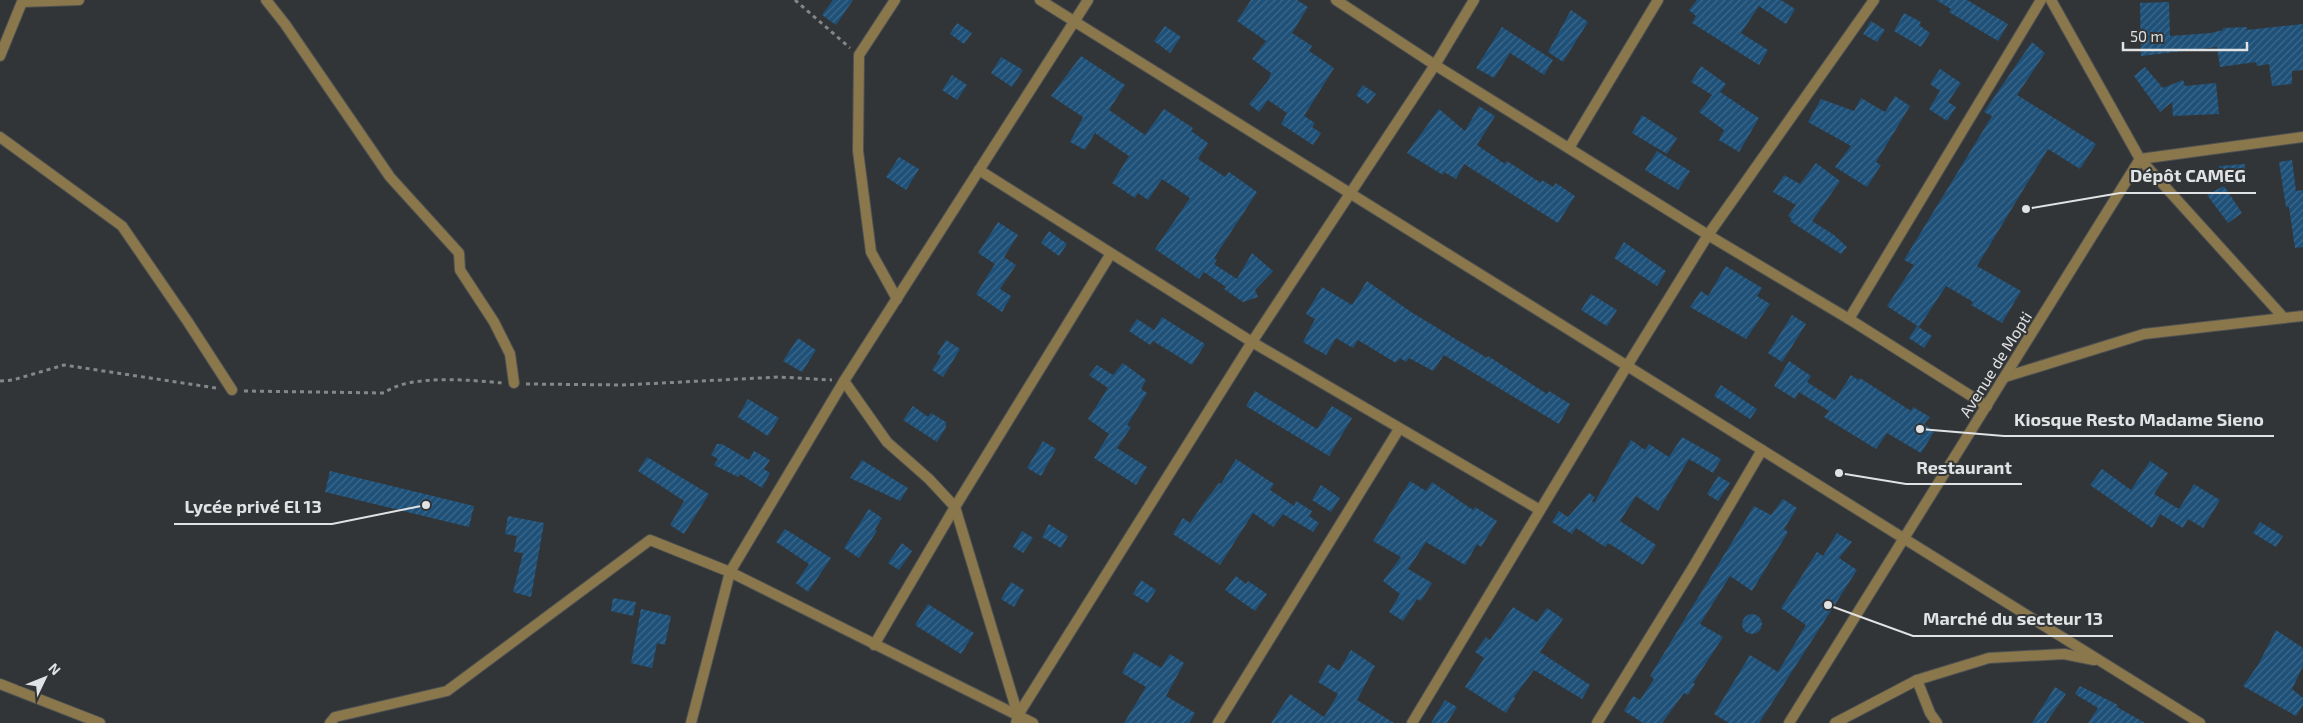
<svg xmlns="http://www.w3.org/2000/svg" width="2303" height="723" font-family="'Exo 2',sans-serif">
<style>
.building{fill:url(#building-hatch)}
.lines{fill:none;stroke-linecap:round;stroke-linejoin:round}
.minor-casing{stroke:#4e5153;stroke-width:12}
.tertiary-casing{stroke:#4e5153;stroke-width:12}
.path{stroke:#848788;stroke-width:3;stroke-dasharray:4 4;stroke-linecap:butt}
.minor{stroke:#8a774b;stroke-width:10}
.tertiary{stroke:#8a774b;stroke-width:10}
.labels{text-anchor:middle;dominant-baseline:central;stroke-width:4;stroke-linejoin:round;paint-order:stroke}
.street-label{font-size:16px;fill:#e0e2e3;stroke:#323537}
.leader{fill:none;stroke:#e0e2e3;stroke-width:2}
.callout-dot{fill:#e0e2e3;stroke:#323537;stroke-width:2}
.callout-label{font-size:18px;text-anchor:middle;font-weight:bold;fill:#e0e2e3;stroke:#323537;stroke-width:4;stroke-linejoin:round;paint-order:stroke}
</style>
<defs>
<pattern id="building-hatch" width="6" height="6" patternUnits="userSpaceOnUse" patternTransform="scale(1.25)"><rect width="6" height="6" fill="#1e5078"/><path d="M-1 1l2-2M0 6l6-6M5 7l2-2" fill="none" stroke="#3e698b"/></pattern>
</defs>
<rect width="100%" height="100%" fill="#323537"/>
<g class="building">
<path d="M833,0H853L836,25L822,15Z"/>
<path d="M1251,0H1297L1308,7L1292,33L1312,46L1309,51L1334,68L1304,116L1315,123L1312,127L1321,133L1313,145L1281,124L1287,113L1268,100L1259,112L1249,104L1268,81L1271,73L1252,59L1266,41L1237,21Z"/>
<path d="M1697,0H1781L1795,9L1786,24L1759,6L1741,33L1768,50L1759,65L1692,23L1696,16L1689,10Z"/>
<path d="M1936,0H1967L2008,24L1998,41L1949,12L1951,9Z"/>
<path d="M2169,2L2170,36L2211,33L2223,30V28L2247,27V30L2303,24V70L2292,71V84L2272,86L2269,64L2257,66L2256,62L2220,67L2217,47L2141,56L2140,3Z"/>
<path d="M1571,10L1588,22L1563,62L1548,52Z"/>
<path d="M1904,13L1921,22L1919,25L1930,33L1921,47L1894,31Z"/>
<path d="M1871,21L1885,30L1877,42L1863,34Z"/>
<path d="M957,23L972,33L964,44L950,34Z"/>
<path d="M1165,26L1181,37L1170,53L1154,41Z"/>
<path d="M1502,27L1553,60L1544,75L1510,53L1494,78L1476,68Z"/>
<path d="M2032,42L2045,53L2017,95L2096,144L2080,169L2048,149L1977,266L2021,291L2002,323L1971,305L1973,302L1946,286L1919,327L1887,306L1914,265L1904,260L1992,116L1984,112Z"/>
<path d="M1081,56L1125,85L1109,110L1145,135L1164,109L1193,128L1191,131L1208,143L1198,159L1225,177L1229,172L1257,192L1214,258L1217,260L1214,264L1237,279L1252,253L1273,271L1255,290L1258,297L1243,302L1224,289L1226,287L1204,272L1199,279L1155,249L1190,198L1162,179L1148,200L1138,193L1135,198L1112,183L1129,156L1095,133L1085,150L1070,142L1083,117L1051,96Z"/>
<path d="M1001,57L1023,70L1012,87L991,73Z"/>
<path d="M1701,66L1726,84L1720,92L1759,118L1739,152L1719,140L1724,130L1699,112L1712,95L1691,82Z"/>
<path d="M2145,67L2163,88L2183,80L2185,86L2216,83L2219,114L2173,116L2172,102L2160,112L2134,76Z"/>
<path d="M1940,69L1961,83L1948,102L1956,107L1947,121L1929,109L1940,91L1930,84Z"/>
<path d="M952,75L967,85L957,100L942,90Z"/>
<path d="M1363,85L1376,94L1368,104L1356,95Z"/>
<path d="M1895,96L1910,106L1876,162L1881,165L1867,187L1835,167L1851,146L1808,122L1821,99L1854,111L1861,98L1885,112Z"/>
<path d="M1479,106L1495,116L1477,145L1505,164L1507,161L1541,183L1542,180L1553,187L1556,183L1575,196L1558,223L1464,164L1456,179L1444,172L1443,175L1407,153L1439,109L1465,131Z"/>
<path d="M1642,115L1677,138L1667,154L1632,133Z"/>
<path d="M1657,151L1690,171L1678,190L1645,170Z"/>
<path d="M899,157L919,169L906,190L886,177Z"/>
<path d="M2292,160L2296,191L2303,190V247L2295,248L2289,207H2286L2279,162Z"/>
<path d="M1816,163L1840,181L1812,221L1834,235L1847,247L1841,254L1790,221L1792,219L1788,216L1796,205L1773,192L1784,175L1800,184Z"/>
<path d="M2245,164L2246,181L2222,184L2219,166Z"/>
<path d="M2224,186L2242,213L2228,223L2207,195Z"/>
<path d="M998,222L1018,235L1004,257L1016,265L1000,289L1011,296L1002,312L976,294L995,264L978,253Z"/>
<path d="M1049,231L1067,244L1059,256L1041,243Z"/>
<path d="M1624,242L1666,271L1657,286L1614,258Z"/>
<path d="M1726,266L1762,288L1757,296L1770,304L1746,339L1690,307L1701,291L1708,296Z"/>
<path d="M1367,281L1411,312L1487,358L1488,356L1547,394L1549,391L1570,404L1559,424L1444,355L1433,371L1409,358L1406,362L1400,358L1396,363L1358,340L1353,348L1336,338L1326,355L1303,342L1315,319L1306,314L1322,287L1352,305Z"/>
<path d="M1591,294L1617,310L1607,326L1581,310Z"/>
<path d="M1792,315L1806,324L1782,362L1768,353Z"/>
<path d="M1162,317L1205,344L1192,365L1153,341L1150,345L1129,331L1137,319L1154,330Z"/>
<path d="M1917,326L1932,336L1924,348L1909,338Z"/>
<path d="M798,338L816,350L802,372L783,361Z"/>
<path d="M946,340L960,349L943,377L932,370L941,356L937,354Z"/>
<path d="M1789,361L1811,376L1807,382L1835,400L1851,375L1858,380L1860,378L1911,411L1913,407L1930,417L1924,424L1934,432L1921,453L1887,433L1876,449L1824,417L1829,411L1799,392L1795,399L1774,386Z"/>
<path d="M1123,363L1146,380L1141,389L1147,393L1127,425L1131,427L1117,448L1147,467L1136,485L1094,458L1109,434L1088,419L1108,388L1089,375L1097,365L1113,375Z"/>
<path d="M1721,385L1757,409L1750,419L1714,396Z"/>
<path d="M1255,391L1317,429L1332,406L1352,418L1329,456L1246,406Z"/>
<path d="M748,399L779,418L768,436L738,417Z"/>
<path d="M913,406L928,417L931,413L946,422V427L937,442L903,420Z"/>
<path d="M1682,437L1721,459L1713,473L1689,459L1658,511L1636,496L1620,521L1656,545L1643,565L1608,543L1605,547L1576,528L1572,534L1552,522L1559,511L1568,517L1589,493L1595,497L1592,501L1594,503L1631,440L1645,450L1649,444L1669,457Z"/>
<path d="M1043,441L1056,449L1041,476L1027,468Z"/>
<path d="M717,444H722L749,460L754,451L770,460L764,469L770,473L762,488L740,474L738,477L714,465L718,459L711,455Z"/>
<path d="M647,457L709,494L684,534L670,525L684,501L638,471Z"/>
<path d="M1236,459L1274,484L1270,490L1294,506L1296,501L1312,511L1309,516L1319,523L1313,532L1283,514L1273,527L1253,513L1220,565L1173,534L1183,518L1190,523L1206,500L1219,483L1221,484Z"/>
<path d="M862,460L908,488L900,501L850,478Z"/>
<path d="M2150,461L2168,473L2154,494L2179,509L2194,484L2220,500L2203,528L2188,519L2183,528L2160,514L2152,528L2090,485L2102,469L2131,490Z"/>
<path d="M330,471L474,506L469,527L325,492Z"/>
<path d="M1718,476L1730,483L1718,501L1707,494Z"/>
<path d="M1410,481L1426,491L1432,482L1473,510L1475,507L1497,521L1481,547L1477,544L1465,565L1426,542L1408,569L1432,583L1421,601L1417,599L1403,621L1389,612L1400,594L1383,581L1401,557L1373,541Z"/>
<path d="M1321,485L1340,498L1331,512L1312,500Z"/>
<path d="M1783,499L1797,508L1784,529L1788,532L1752,591L1730,576L1700,624L1723,637L1693,683L1695,684L1688,695L1684,693L1662,723H1643L1624,711L1633,696L1640,700L1654,679L1650,676L1754,506L1771,515Z"/>
<path d="M869,509L882,518L875,529L877,531L859,558L844,548Z"/>
<path d="M508,516L544,523L531,597L513,592L523,553L514,552L517,536L505,534Z"/>
<path d="M2260,522L2283,536L2276,547L2253,533Z"/>
<path d="M1049,524L1068,536L1061,548L1042,537Z"/>
<path d="M785,529L831,558L808,592L796,583L809,564L776,542Z"/>
<path d="M1022,531L1033,538L1023,553L1013,547Z"/>
<path d="M1837,533L1852,542L1839,558L1857,570L1759,723H1729L1714,714L1750,655L1778,672L1806,625L1781,608L1817,552L1823,556Z"/>
<path d="M902,543L912,551L899,570L888,563Z"/>
<path d="M1236,576L1246,584L1248,581L1267,594L1255,611L1225,590Z"/>
<path d="M1141,580L1156,590L1148,603L1133,594Z"/>
<path d="M1011,582L1024,590L1014,607L1001,599Z"/>
<path d="M613,598L636,602L633,616L611,611Z"/>
<path d="M928,604L974,633L961,654L915,625Z"/>
<path d="M1513,607L1537,622L1547,608L1563,619L1540,652L1590,685L1582,699L1534,670L1514,697L1515,698L1506,713L1465,687L1484,658L1475,652L1486,637L1490,640Z"/>
<path d="M641,609L671,616L665,645L657,643L652,668L631,663Z"/>
<circle cx="1752" cy="624" r="10"/>
<path d="M2276,630L2303,648V666L2292,689L2303,698V705L2296,716L2243,686L2258,665Z"/>
<path d="M1351,650L1375,666L1357,700L1394,723H1271L1290,694L1324,717L1338,694L1318,682L1328,664L1339,671Z"/>
<path d="M1134,652L1161,668L1170,654L1184,663L1166,696L1195,713L1189,723H1124L1146,687L1122,673Z"/>
<path d="M2080,686L2118,705L2117,707L2145,723H2088L2098,708L2075,694Z"/>
<path d="M2055,687L2066,694L2046,723H2032Z"/>
<path d="M1445,700L1457,707L1447,723H1431Z"/>
</g>
<g class="lines">
<defs>
<g id="minor">
<path d="M266,0L285,24L390,177L459,253L460,270L494,322L510,354L514,383"/>
<path d="M895,0L859,55L858,151L871,252L897,299"/>
<path d="M1040,0L2200,723"/>
<path d="M1336,0L1435,65L1474,0"/>
<path d="M0,56L22,2L79,0"/>
<path d="M0,137L122,226L188,322L232,390"/>
<path d="M1569,148L1658,0"/>
<path d="M2140,159L2284,318L2303,316"/>
<path d="M979,170L1252,342L1540,510"/>
<path d="M2005,377L2144,334L2284,318"/>
<path d="M844,381L887,442L929,479L955,507L1018,715"/>
<path d="M1987,406L1849,319L2041,0"/>
<path d="M874,645L955,507L1110,255"/>
<path d="M0,684L100,723"/>
<path d="M330,723L335,717L447,691L650,540L730,572L1033,723"/>
<path d="M691,723L730,572L844,381L1088,0"/>
<path d="M1016,723L1018,715L1252,342L1435,65L1708,235L1849,319"/>
<path d="M1218,723L1399,429"/>
<path d="M1412,723L1627,366L1708,235L1874,0"/>
<path d="M1597,723L1692,569L1762,450"/>
<path d="M1835,723L1917,680"/>
<path d="M1937,723L1930,713L1917,680L1989,658L2064,654L2094,660"/>
</g>
<g id="tertiary">
<path d="M2051,0L2140,159"/>
<path d="M1789,723L2140,159L2303,137"/>
</g>
</defs>
<use href="#minor" class="minor-casing"/>
<use href="#tertiary" class="tertiary-casing"/>
<g class="path">
<path d="M795,0L850,48"/>
<path d="M0,381L13,380L64,365L216,388"/>
<path d="M526,384L623,385L779,377L832,380"/>
<path d="M244,391L384,393C409,374 471,380 502,383"/>
</g>
<use href="#minor" class="minor"/>
<use href="#tertiary" class="tertiary"/>
</g>
<g class="labels">
<g class="street-label">
<text transform="translate(1995 364) rotate(-58)">Avenue de Mopti</text>
</g>
</g>
<path class="leader" d="M2026 209L2120 193H2256M1920 429L2004 436H2274M1839 473L1906 484H2022M426 505L332 524H174M1828 605L1913 636H2113"/>
<g class="callout-dot">
<circle cx="2026" cy="209" r="5"/>
<circle cx="1920" cy="429" r="5"/>
<circle cx="1839" cy="473" r="5"/>
<circle cx="426" cy="505" r="5"/>
<circle cx="1828" cy="605" r="5"/>
</g>
<g class="callout-label">
<text x="2188" y="182">Dépôt CAMEG</text>
<text x="2139" y="426">Kiosque Resto Madame Sieno</text>
<text x="1964" y="474">Restaurant</text>
<text x="253" y="513">Lycée privé El 13</text>
<text x="2013" y="625">Marché du secteur 13</text>
</g>
<g transform="translate(45 678) rotate(47)" stroke="#323537" stroke-width="4" paint-order="stroke">
<path d="M0-4L9 19L0 12L-9 19Z" fill="#e0e2e3"/>
<text y="-8" font-size="14" font-weight="bold" text-anchor="middle" fill="#e0e2e3">N</text>
</g>
<path d="M2123 42v8h124v-8" fill="none" stroke="#e0e2e3" stroke-width="2.5"/>
<text x="2130" y="42" font-size="15" fill="#e0e2e3" stroke="#323537" stroke-width="4" paint-order="stroke">50 m</text>
</svg>
